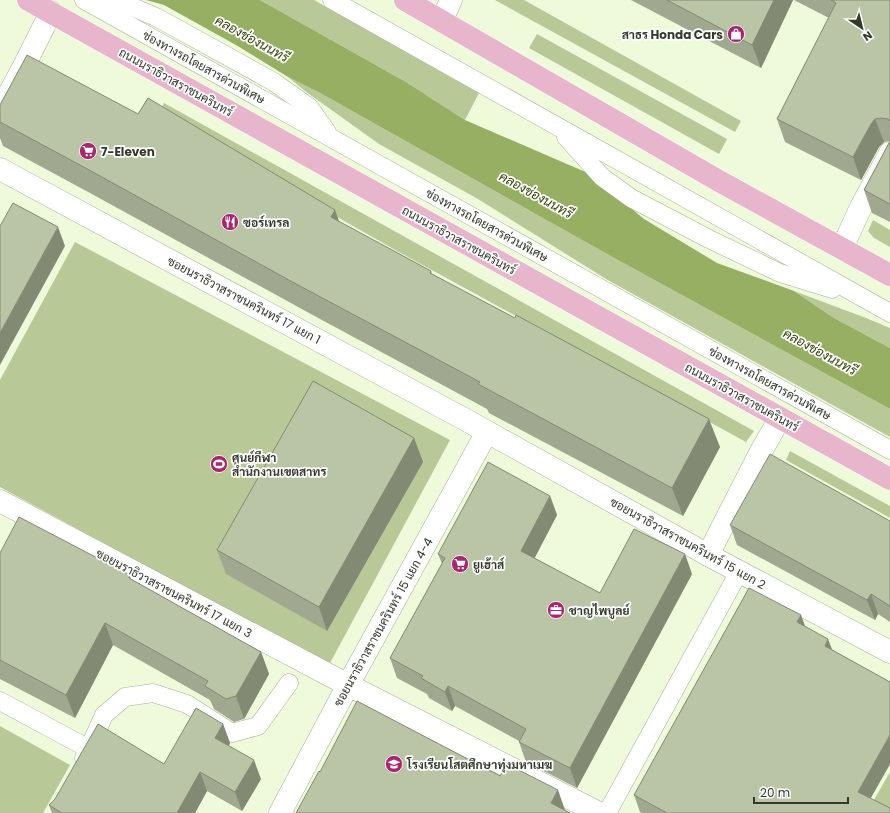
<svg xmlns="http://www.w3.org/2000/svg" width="890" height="813" font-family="Poppins,Sarabun,sans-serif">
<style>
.green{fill:#b8c997}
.water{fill:#97af63}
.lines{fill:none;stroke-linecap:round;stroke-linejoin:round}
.lane-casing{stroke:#a8b394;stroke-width:19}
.street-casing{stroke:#a8b394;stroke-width:23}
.secondary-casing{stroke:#a8b394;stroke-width:23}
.primary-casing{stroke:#fff;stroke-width:23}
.lane{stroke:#fff;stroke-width:18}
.street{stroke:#fff;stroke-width:22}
.secondary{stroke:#fff;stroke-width:22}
.primary{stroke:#e8b6cc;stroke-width:22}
.wall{fill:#a0a98f}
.shaded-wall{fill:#828a74}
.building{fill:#bac5a6;stroke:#828a74}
.labels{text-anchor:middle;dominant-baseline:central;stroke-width:3.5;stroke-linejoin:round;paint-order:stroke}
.poi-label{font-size:12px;font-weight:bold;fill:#34392c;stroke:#fff;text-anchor:start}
.street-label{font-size:12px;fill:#34392c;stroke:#fff}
.water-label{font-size:13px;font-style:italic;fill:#35440b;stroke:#fff}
</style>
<rect width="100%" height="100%" fill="#eefada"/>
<g class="green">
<path d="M260,0H314L479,93L465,120L406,82Z"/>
<path d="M495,0H524L741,121L735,132Z"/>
<path d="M537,34L727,139L719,154L529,48Z"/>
<path d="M288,77L320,93L616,259L890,409V437L606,279L478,199L379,144L305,91Z"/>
<path d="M164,103L754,431L746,442L397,251L158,115Z"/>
<path d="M873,220L890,230V247L874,238L868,231Z"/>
<path d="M75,242L450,440L329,665L0,487V380Z"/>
<path d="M794,291L866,318L890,328V348L834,318Z"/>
<path d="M790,451L890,506V518L786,460Z"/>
<path d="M0,726L70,765L43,813H0Z"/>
<path d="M890,772V813L871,805Z"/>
</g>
<path class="water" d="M146,0H260L406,82L465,120L590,174L644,219L717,263L794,291L834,318L890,348V409L616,259L320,93L288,77L236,45L164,5Z"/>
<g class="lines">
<defs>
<g id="lane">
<path d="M84,0L890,450"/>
<path d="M332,0L890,313"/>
<path d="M94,1L130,6L156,17L274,82L309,107L327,132"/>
<path d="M566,137L602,177L631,198L709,239L780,273L832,289"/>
<path d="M0,701L89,749L84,758"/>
<path d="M90,746L104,715L125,697L153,693L187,704L232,733L258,726L289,683"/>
<path d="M607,813L739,572"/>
</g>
<g id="street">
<path d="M442,20L451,0"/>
<path d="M0,169L466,420L708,555L890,652"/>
<path d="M842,248L861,207L890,153"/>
<path d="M0,501L348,685L599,813"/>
<path d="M708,555L759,455L780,418"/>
<path d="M280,813L348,685L487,432"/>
</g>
<path id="secondary" d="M0,111L26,62L51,12"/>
<g id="primary">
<path d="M28,0L890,479"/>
<path d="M405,0L719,181L890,275"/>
</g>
</defs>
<use href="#lane" class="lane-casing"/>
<use href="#street" class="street-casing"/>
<use href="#secondary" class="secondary-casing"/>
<use href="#primary" class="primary-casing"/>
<use href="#lane" class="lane"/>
<use href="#street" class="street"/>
<use href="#secondary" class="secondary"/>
<use href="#primary" class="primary"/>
</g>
<g class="wall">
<path d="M631,0H793L761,68Z"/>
<path d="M794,0H890V141L884,142L879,147L861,180L785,142L777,119L829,18Z"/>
<path d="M0,105L138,114L335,210L339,222L431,271L432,274L720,447L683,516L489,413L487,409L309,313L90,193L3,146L0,138Z"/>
<path d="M890,141V222L872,213L864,190Z"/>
<path d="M414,438L423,462L327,631L226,574L217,550Z"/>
<path d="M550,496L557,515L534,558L600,593L692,574L577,788L526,762L519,742V741L455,706L452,711L429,698L427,694L397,678L390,658L442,564L438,554Z"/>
<path d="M890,521V622L878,614L875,620L737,545L730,525Z"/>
<path d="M0,553L130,575L131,579L261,652L269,674L244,719L234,722L214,709L210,700L113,645L75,718L0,679Z"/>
<path d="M801,615L805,627L832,650L890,682V764L870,799L890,813H642L640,812L634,795Z"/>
<path d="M223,724L230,743L229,746L261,779L242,811L207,791L195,813H52L49,805L164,764Z"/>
</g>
<g class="shaded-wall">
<path d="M774,0H793L761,68L752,45Z"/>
<path d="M875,119L884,142L879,147L861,180L853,157L871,124Z"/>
<path d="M335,210L345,239L331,217Z"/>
<path d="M58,227L65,246L0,365V333Z"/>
<path d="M709,419L720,447L683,516L672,488Z"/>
<path d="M414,438L423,462L327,631L319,607Z"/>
<path d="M550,496L557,515L528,571L521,551Z"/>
<path d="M685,554L692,574L577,788L570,768Z"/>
<path d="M871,594L878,614L875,620L867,600Z"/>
<path d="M801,615L807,632L797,622Z"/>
<path d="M105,623L113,645L75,718L66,695Z"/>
<path d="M828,639L835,657L825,646Z"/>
<path d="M261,652L269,674L244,719L236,696Z"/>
<path d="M448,686L455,706L452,711L445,692Z"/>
<path d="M223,724L230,743L222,758L215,738Z"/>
<path d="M890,735V764L864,810L858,792Z"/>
<path d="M254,760L261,779L242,811L235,792Z"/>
<path d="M200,772L207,791L195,813H177Z"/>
<path d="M558,790L565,810L563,813L551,803Z"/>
</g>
<g class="building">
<path d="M667,0H774L752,45Z"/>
<path d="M831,0H890V121L888,119L881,118L875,119L871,124L853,157L777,119L836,3Z"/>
<path d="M27,55L138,114L148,98L335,210L331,217L431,271L430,273L515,318L516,315L709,419L672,488L478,384L480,382L298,285L80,165L0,122V105Z"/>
<path d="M890,141V204L864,190Z"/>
<path d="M13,203L58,227L0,333V226Z"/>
<path d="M313,381L414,438L319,607L217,550Z"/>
<path d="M770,454L890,521V606L871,594L867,600L730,525Z"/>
<path d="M488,462L550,496L521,551L600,593L634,529L685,554L570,768L519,742L526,729L448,686L445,692L421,678L423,676L390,658L445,558L438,554Z"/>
<path d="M19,517L130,575L129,578L261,652L236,696L226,699L205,686L208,681L105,623L66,695L0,660V553Z"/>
<path d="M749,588L801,615L797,622L828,639L825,646L890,682V735L858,792L890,808V813H667L634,795Z"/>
<path d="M357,701L500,776L507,764L558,790L551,803L570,813H296L319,771L320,772Z"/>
<path d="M196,708L223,724L215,738L254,760L235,792L200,772L177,813H62L49,805L55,799L98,724L164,764Z"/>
</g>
<defs>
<symbol id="shop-disc" viewBox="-11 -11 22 22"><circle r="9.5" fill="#aa256d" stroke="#fff"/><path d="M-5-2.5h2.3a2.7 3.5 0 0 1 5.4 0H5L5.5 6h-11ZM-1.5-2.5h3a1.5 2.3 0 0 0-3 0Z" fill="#fff"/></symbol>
<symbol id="supermarket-disc" viewBox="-11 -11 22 22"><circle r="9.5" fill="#aa256d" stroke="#fff"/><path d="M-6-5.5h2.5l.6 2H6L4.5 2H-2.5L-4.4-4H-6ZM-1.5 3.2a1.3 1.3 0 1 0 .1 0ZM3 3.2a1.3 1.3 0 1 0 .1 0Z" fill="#fff"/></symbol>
<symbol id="restaurant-disc" viewBox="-11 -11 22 22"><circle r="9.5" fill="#aa256d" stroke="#fff"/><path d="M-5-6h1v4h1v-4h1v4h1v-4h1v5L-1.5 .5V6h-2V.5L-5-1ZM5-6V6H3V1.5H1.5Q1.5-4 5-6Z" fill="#fff"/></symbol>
<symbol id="stadium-disc" viewBox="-11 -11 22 22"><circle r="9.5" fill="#aa256d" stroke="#fff"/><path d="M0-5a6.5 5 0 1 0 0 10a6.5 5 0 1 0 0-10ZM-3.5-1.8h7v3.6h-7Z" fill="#fff"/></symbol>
<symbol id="office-disc" viewBox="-11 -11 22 22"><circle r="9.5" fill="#aa256d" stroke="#fff"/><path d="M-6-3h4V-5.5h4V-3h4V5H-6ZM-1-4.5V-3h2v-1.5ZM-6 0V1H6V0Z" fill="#fff"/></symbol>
<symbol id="school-disc" viewBox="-11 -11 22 22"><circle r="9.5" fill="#aa256d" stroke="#fff"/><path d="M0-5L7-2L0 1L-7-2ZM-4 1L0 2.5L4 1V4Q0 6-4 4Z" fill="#fff"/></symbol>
</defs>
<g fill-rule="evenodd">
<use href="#shop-disc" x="726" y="24" width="20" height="20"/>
<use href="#supermarket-disc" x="78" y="141" width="20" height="20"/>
<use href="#restaurant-disc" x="220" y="212" width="20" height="20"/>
<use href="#stadium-disc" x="209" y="454" width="20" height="20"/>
<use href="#supermarket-disc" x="450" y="554" width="20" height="20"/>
<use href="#office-disc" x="546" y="600" width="20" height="20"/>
<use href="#school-disc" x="384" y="754" width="20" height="20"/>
</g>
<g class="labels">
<g class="poi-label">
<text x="723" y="34" text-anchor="end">สาธร Honda Cars</text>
<text x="101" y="151">7-Eleven</text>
<text x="243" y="222">ซอร์เทรล</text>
<text x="232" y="457">ศูนย์กีฬา<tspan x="232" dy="14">สำนักงานเขตสาทร</tspan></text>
<text x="473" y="564">ยูเฮ้าส์</text>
<text x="569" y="610">ชาญไพบูลย์</text>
<text x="407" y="764">โรงเรียนโสตศึกษาทุ่งมหาเมฆ</text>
</g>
<g class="street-label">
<text transform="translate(204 67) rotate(29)">ช่องทางรถโดยสารด่วนพิเศษ</text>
<text transform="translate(176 82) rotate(29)">ถนนนราธิวาสราชนครินทร์</text>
<text transform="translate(487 225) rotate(29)">ช่องทางรถโดยสารด่วนพิเศษ</text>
<text transform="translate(459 240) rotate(29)">ถนนนราธิวาสราชนครินทร์</text>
<text transform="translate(244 300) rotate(28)">ซอยนราธิวาสราชนครินทร์ 17 แยก 1</text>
<text transform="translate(770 383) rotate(29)">ช่องทางรถโดยสารด่วนพิเศษ</text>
<text transform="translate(742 397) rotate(29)">ถนนนราธิวาสราชนครินทร์</text>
<text transform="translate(688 543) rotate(29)">ซอยนราธิวาสราชนครินทร์ 15 แยก 2</text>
<text transform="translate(174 593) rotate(28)">ซอยนราธิวาสราชนครินทร์ 17 แยก 3</text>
<text transform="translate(383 622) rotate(-61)">ซอยนราธิวาสราชนครินทร์ 15 แยก 4-4</text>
</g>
<g class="water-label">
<text transform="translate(252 39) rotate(29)">คลองช่องนนทรี</text>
<text transform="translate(536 195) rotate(29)">คลองช่องนนทรี</text>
<text transform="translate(820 352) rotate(29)">คลองช่องนนทรี</text>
</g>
</g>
<g transform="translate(862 28) rotate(145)" stroke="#ffffff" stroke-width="3" paint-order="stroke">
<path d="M0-3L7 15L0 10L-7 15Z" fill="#34392c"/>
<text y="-6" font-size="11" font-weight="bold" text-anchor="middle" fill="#34392c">N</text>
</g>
<path d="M754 797v6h94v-6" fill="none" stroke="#34392c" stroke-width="2"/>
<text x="760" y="797" font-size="12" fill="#34392c" stroke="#ffffff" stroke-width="3" paint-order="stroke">20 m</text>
</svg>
